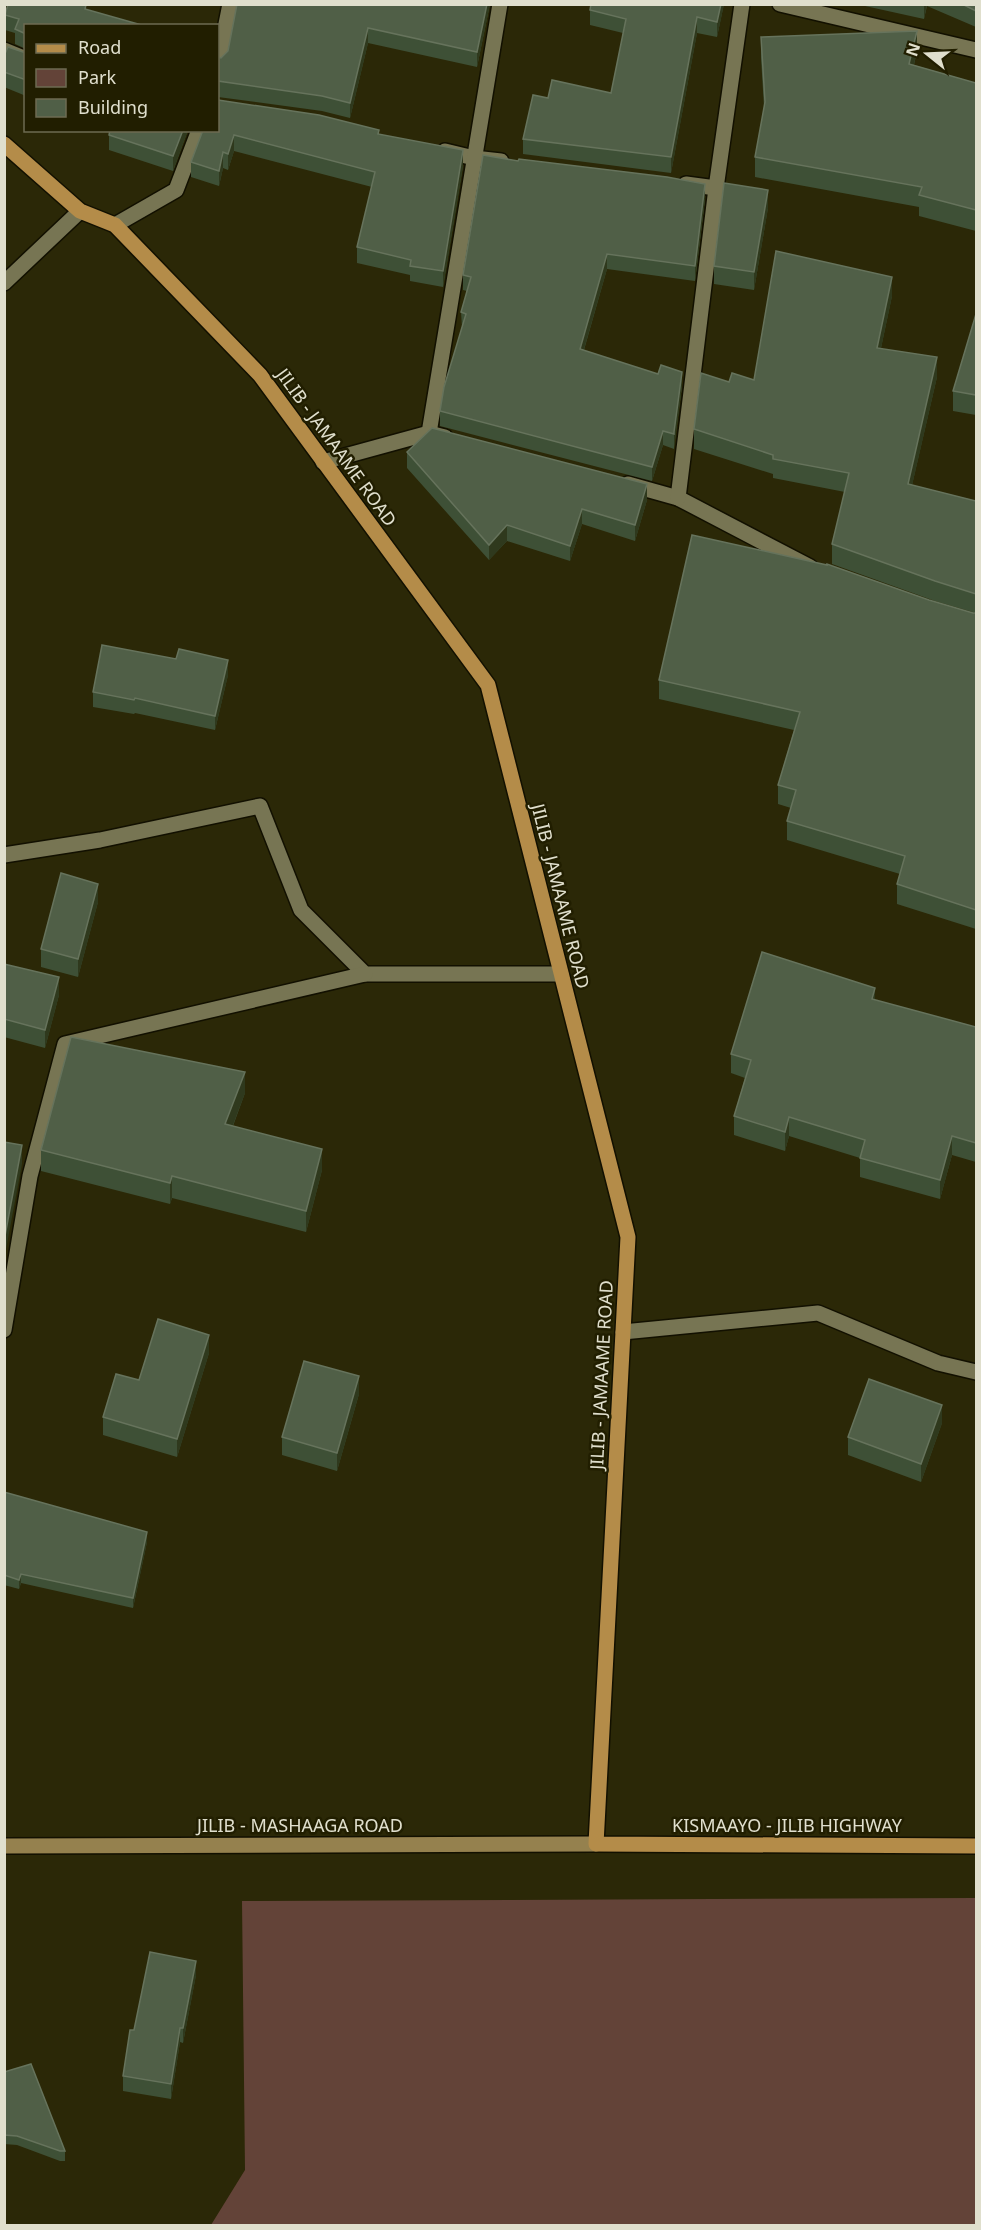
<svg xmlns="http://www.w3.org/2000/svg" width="981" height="2230" font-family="'Noto Sans',sans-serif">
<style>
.green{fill:#634338}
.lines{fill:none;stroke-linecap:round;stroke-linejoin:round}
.minor-casing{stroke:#121000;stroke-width:18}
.secondary-casing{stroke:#121000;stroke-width:18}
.primary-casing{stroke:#121000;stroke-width:18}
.minor{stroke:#777553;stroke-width:15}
.secondary{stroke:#95814e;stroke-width:15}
.primary{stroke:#b48c49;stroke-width:15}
.wall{fill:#3e5036}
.shaded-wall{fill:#2f391d}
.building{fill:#505f47;stroke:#66735c;stroke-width:1.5}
.labels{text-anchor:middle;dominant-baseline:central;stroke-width:5;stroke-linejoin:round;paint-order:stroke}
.street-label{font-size:18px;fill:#e0dfcd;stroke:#211e00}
</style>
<rect width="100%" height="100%" fill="#2b2807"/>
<path class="green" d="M976,1898V2225H211L245,2170L242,1901Z"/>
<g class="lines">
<defs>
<g id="minor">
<path d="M780,4L976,50"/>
<path d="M4,50L26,59"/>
<path d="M218,64L230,4"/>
<path d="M445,151L474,158L501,161"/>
<path d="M686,184L716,188"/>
<path d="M115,225L176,190L199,130"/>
<path d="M4,283L80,211"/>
<path d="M429,433L500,4"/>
<path d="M323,462L429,433L445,437"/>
<path d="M628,484L678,498L810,567"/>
<path d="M678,498L716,188L742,4"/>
<path d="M4,855L100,840L260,806L301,910L365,974H561"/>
<path d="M4,1330L30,1176L65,1044L365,974"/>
<path d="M623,1332L818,1313L938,1363L976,1372"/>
</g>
<path id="secondary" d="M4,1846L596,1844"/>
<path id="primary" d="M4,144L80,211L115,225L260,375L488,685L628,1237L596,1844L976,1846"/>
</defs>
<use href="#minor" class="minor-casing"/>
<use href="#secondary" class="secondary-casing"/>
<use href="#primary" class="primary-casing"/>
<use href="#minor" class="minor"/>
<use href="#secondary" class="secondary"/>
<use href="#primary" class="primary"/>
</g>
<g class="wall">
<path d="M8,4H85L26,26V49L15,44V33L5,30V15Z"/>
<path d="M237,4H490L477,67L368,43L350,118L322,111L218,97V57L221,58L228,51Z"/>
<path d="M724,4L717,37L697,33L671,173L523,154V139L548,98L611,93L623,33L590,25V10Z"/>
<path d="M856,4H976V27L927,6L924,19Z"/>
<path d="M761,37L917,51L914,65L976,83V231L919,216V207L755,177V157L764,107L761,58Z"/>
<path d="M26,53V96L4,87V56Z"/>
<path d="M188,130L173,171L109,150V135Z"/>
<path d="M203,130L379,134L463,166L443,287L410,281V275L357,263V247L372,187L234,151L228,170L223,168L219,186L191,177V162Z"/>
<path d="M518,161L705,199L695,281L607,269L584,350L682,386L674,447V449L663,445L652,481L440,426V411L462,327L461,312L467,291L463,290V275Z"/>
<path d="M768,208L754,290L714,284V266Z"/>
<path d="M892,296L881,348L937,377L912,485L976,501V613L935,601L832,564V544L845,492L773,478V474L694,449V429L729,382L754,380Z"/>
<path d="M976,314V415L953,411V391Z"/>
<path d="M407,452L647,500L635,541L582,524L570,561L507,541L489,560L407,468Z"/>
<path d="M929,600L973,613H976V929L897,904V884L900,874L787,840V821L791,808L778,804V785L794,730L659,699V680Z"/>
<path d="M228,675L215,730L135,713L134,714L93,707V692Z"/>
<path d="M98,902L78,977L41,967V949Z"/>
<path d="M4,964L59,995L45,1048L4,1037Z"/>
<path d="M875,1000L976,1027V1162L952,1155L940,1199L860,1177V1158L789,1136L785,1151L734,1135V1116L745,1078L731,1073V1054Z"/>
<path d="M245,1093L233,1126L322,1170L306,1232L172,1198L170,1204L41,1171V1150Z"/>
<path d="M209,1353L177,1457L103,1435V1417L139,1380Z"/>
<path d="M359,1394L337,1471L282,1455V1437Z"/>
<path d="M942,1423L921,1482L848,1455V1437Z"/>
<path d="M4,1492L147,1542L133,1608L21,1583L19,1589L4,1585Z"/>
<path d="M196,1975L183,2043L180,2042L171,2099L123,2091V2076L134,2030Z"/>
<path d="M4,2072L65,2151V2161H60L17,2145L4,2144Z"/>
</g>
<g class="shaded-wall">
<path d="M487,4H490L477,67V52Z"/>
<path d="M721,4H724L717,37V22Z"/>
<path d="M924,4H927L924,19Z"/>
<path d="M697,17V33L671,173V157Z"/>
<path d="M368,28V43L350,118V103Z"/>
<path d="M917,31V51L909,85V64Z"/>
<path d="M183,130H188L173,171V156Z"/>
<path d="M234,135V151L228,170V154Z"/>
<path d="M463,150V166L443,287V271Z"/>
<path d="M223,152V168L219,186V171Z"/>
<path d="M705,184V199L695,281V266Z"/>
<path d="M768,190V208L754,290V272Z"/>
<path d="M607,254V269L580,363V349Z"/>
<path d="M892,277V296L877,367V348Z"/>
<path d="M937,357V377L908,503V484Z"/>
<path d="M682,372V386L674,449V434Z"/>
<path d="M663,431V445L652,481V467Z"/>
<path d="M647,484V500L635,541V525Z"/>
<path d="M582,509V524L570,561V546Z"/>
<path d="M507,525V541L489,560V545Z"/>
<path d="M228,660V675L215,730V716Z"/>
<path d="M98,884V902L78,977V959Z"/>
<path d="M59,977V995L45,1048V1030Z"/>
<path d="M875,988V1007L872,999Z"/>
<path d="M245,1072V1093L225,1146V1124Z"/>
<path d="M789,1117V1136L785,1151V1132Z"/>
<path d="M952,1136V1155L940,1199V1180Z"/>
<path d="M22,1145V1164L4,1260V1241L6,1231Z"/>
<path d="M322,1149V1170L306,1232V1211Z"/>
<path d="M172,1176V1198L170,1204V1183Z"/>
<path d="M209,1335V1353L177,1457V1439Z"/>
<path d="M359,1376V1394L337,1471V1453Z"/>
<path d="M942,1405V1423L921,1482V1464Z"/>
<path d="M147,1532V1542L133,1608V1598Z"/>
<path d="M21,1574V1583L19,1589V1580Z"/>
<path d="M196,1961V1975L183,2043V2028Z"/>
<path d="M180,2028V2042L171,2099V2084Z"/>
</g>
<g class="building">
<path d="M8,4H83L86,5L85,9L145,26H26V34L15,29L19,19L5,15Z"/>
<path d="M237,4H487L477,52L368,28L350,103L322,96L218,81V57L221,58L228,51Z"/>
<path d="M591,4H721L717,22L697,17L671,157L523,139L533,95L548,98L552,80L611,93L626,19L590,10Z"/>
<path d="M962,4H976V11Z"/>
<path d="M917,31L909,64L976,83V210L919,195L922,187L755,157L765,102L761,37Z"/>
<path d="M8,47L26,53V80L4,72V56Z"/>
<path d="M218,100L319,115L379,130L378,134L463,150L443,271L410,266L411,260L357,247L375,172L234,135L228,154L223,152L219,171L191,162L203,130H218Z"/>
<path d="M110,130H183L173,156L109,135Z"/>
<path d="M483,155L518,161L519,159L667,177L705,184L695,266L607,254L580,349L658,374L661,365L682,372L674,432V434L663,431L652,467L440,411L444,387L466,314L461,312L471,277L463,275Z"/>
<path d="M724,183L768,190L754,272L714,266Z"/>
<path d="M776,251L892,277L877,348L937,357L908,484L976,501V594L935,581L832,544L849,473L773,459V455L694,429L701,373L729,382L732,373L754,380Z"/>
<path d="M976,314V395L953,391Z"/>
<path d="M432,428L647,484L635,525L582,509L570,546L507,525L489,545L407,452Z"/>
<path d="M692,535L827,565V564L929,600L973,613H976V910L897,884L905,856L787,821L796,790L778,785L800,712L659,680Z"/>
<path d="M102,645L176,659L179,649L228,660L215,716L135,698L134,700L93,692Z"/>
<path d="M61,873L98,884L78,959L41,949Z"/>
<path d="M762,952L875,988L872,999L976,1027V1143L952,1136L940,1180L860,1158L865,1140L789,1117L785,1132L734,1116L751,1060L731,1054Z"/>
<path d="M4,964L59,977L45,1030L4,1019Z"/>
<path d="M71,1037L245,1072L225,1124L322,1149L306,1211L172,1176L170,1183L41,1150Z"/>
<path d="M4,1142L22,1145L4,1241Z"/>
<path d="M158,1319L209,1335L177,1439L103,1417L116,1374L139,1380Z"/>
<path d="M304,1361L359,1376L337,1453L282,1437Z"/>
<path d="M869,1379L942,1405L921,1464L848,1437Z"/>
<path d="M4,1492L147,1532L133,1598L21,1574L19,1580L4,1575Z"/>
<path d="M150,1952L196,1961L183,2028H180L171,2084L123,2076L130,2030H134Z"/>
<path d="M31,2064L65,2151H60L17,2136L4,2135V2072Z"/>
</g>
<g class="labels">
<g class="street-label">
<text transform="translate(337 447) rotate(54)">JILIB - JAMAAME ROAD</text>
<text transform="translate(561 896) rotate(76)">JILIB - JAMAAME ROAD</text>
<text transform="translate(601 1375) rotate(-87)">JILIB - JAMAAME ROAD</text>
<text x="300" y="1825">JILIB - MASHAAGA ROAD</text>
<text x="787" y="1825">KISMAAYO - JILIB HIGHWAY</text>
</g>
</g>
<rect width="981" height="2230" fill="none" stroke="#e0dfcd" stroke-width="12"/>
<rect x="24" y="24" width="195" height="108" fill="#211e00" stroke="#6d6b52" stroke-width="1.5"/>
<rect x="36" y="44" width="30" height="9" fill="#b48c49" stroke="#6d6b52" stroke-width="1.5"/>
<text x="78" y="54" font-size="18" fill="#e0dfcd">Road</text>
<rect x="36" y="69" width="30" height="18" fill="#634338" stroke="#6d6b52" stroke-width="1.5"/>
<text x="78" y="84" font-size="18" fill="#e0dfcd">Park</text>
<rect x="36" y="99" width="30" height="18" fill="#505f47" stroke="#6d6b52" stroke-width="1.5"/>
<text x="78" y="114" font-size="18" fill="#e0dfcd">Building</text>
<g transform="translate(927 54) rotate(288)" stroke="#211e00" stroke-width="4.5" paint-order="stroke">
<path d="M0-4.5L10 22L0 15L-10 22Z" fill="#e0dfcd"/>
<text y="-9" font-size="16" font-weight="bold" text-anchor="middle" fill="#e0dfcd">N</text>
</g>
</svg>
